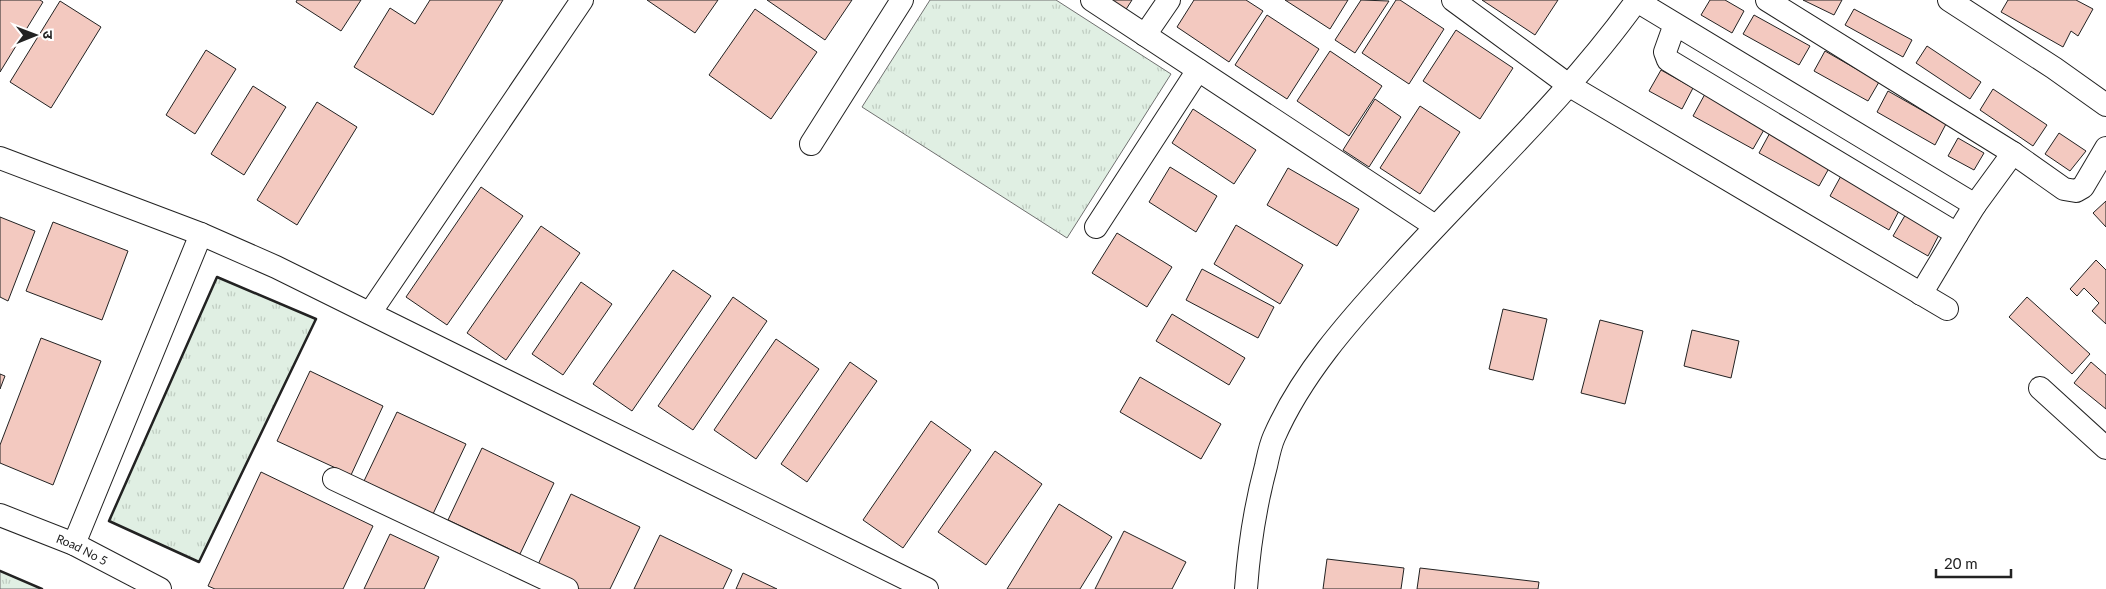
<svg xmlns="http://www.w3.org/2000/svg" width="2106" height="589" font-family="Lato,'Noto Sans Devanagari',sans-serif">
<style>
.park{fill:url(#park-tufts);stroke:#6f6f6f}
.building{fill:#f3c9c0;stroke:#222}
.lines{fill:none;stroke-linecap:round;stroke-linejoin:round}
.street-casing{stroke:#222;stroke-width:24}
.street{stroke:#fff;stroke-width:22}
.wall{stroke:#222;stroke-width:2.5}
.labels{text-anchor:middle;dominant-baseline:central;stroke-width:4;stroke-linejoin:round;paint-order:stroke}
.street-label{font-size:12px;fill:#222;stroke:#fff}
</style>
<defs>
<pattern id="park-tufts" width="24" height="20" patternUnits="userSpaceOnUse" patternTransform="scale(1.25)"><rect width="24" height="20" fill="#e0efe3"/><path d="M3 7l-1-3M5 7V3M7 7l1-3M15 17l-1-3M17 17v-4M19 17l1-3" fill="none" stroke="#c0cdc2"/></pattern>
</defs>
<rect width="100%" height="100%" fill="#fff"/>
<g class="park">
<path d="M930,0H1056L1171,74L1067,238L862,107Z"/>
<path d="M217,277L316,319L199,562L109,521Z"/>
<path d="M0,571L42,589H0Z"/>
</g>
<g class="building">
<path d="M0,0H40L43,2L0,72Z"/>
<path d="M297,0H361L341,31L296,2Z"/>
<path d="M430,0H503L433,115L354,67L390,8L415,24Z"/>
<path d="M647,0H718L695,33Z"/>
<path d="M767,0H852L825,40Z"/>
<path d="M1108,0H1132L1125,11Z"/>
<path d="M1194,0H1246L1263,11L1229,62L1177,27Z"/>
<path d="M1285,0H1348L1330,29Z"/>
<path d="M1361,0L1389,1L1355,53L1335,40Z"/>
<path d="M1396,0H1400L1444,29L1409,84L1362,53Z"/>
<path d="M1482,0H1558L1535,35Z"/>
<path d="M1710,0H1725L1744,11L1732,33L1701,15Z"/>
<path d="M1803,0H1842L1834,15Z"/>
<path d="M2008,0H2076L2093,9L2078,36L2071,31L2063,47L2001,12Z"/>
<path d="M60,1L101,27L51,108L10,82Z"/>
<path d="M755,9L817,52L771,119L709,75Z"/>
<path d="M1854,9L1912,40L1903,57L1845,25Z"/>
<path d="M1267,15L1319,49L1287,99L1235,65Z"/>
<path d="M1754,15L1810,46L1799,65L1743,34Z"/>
<path d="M1456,30L1513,68L1480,119L1423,81Z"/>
<path d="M1927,46L1981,82L1970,99L1916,63Z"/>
<path d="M206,50L236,69L195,134L166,115Z"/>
<path d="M1330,51L1382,86L1349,136L1297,101Z"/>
<path d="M1825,51L1879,82L1868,101L1814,71Z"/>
<path d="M1661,70L1693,88L1682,109L1649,91Z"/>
<path d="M253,86L286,107L244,175L211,154Z"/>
<path d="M1993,89L2047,125L2033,146L1980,110Z"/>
<path d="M1888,91L1946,124L1935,145L1877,112Z"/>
<path d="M1705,94L1765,128L1753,149L1693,116Z"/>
<path d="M1375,99L1401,117L1369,167L1343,150Z"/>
<path d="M317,102L357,127L297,225L257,200Z"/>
<path d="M1420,106L1460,132L1420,194L1380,168Z"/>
<path d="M1193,109L1256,150L1234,184L1172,143Z"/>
<path d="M1772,129L1832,163L1819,186L1759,153Z"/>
<path d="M2059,133L2086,151L2070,171L2045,154Z"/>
<path d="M1958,138L1984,153L1974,170L1948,156Z"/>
<path d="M1170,167L1217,196L1196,232L1149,202Z"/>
<path d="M1288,168L1359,209L1337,246L1267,205Z"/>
<path d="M1842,174L1901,207L1889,230L1830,196Z"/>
<path d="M481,187L523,216L447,325L406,297Z"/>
<path d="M2106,201V227L2093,213Z"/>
<path d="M1907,212L1941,231L1928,256L1893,236Z"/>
<path d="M0,217L35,231L8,301L0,297Z"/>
<path d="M53,222L128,251L102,320L26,291Z"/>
<path d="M1236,225L1303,265L1280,304L1214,264Z"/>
<path d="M541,226L580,253L506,360L467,333Z"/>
<path d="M1117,233L1172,267L1147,307L1092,273Z"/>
<path d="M2096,260L2106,270V324L2092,311L2099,303L2084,288L2077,296L2070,289Z"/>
<path d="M1202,269L1274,307L1258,338L1186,300Z"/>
<path d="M673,270L711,296L632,411L593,384Z"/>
<path d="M581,282L612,304L563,375L532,354Z"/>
<path d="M733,297L767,321L693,430L658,406Z"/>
<path d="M2027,297L2090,354L2072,374L2009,317Z"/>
<path d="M1503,309L1547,319L1533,380L1489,369Z"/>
<path d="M1172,314L1245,358L1229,385L1156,341Z"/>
<path d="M1600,320L1643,331L1625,404L1581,393Z"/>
<path d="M1692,330L1739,341L1731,378L1684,366Z"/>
<path d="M41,338L101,361L53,485L0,463V445Z"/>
<path d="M776,339L819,369L756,459L714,430Z"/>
<path d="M850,362L877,381L807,482L781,464Z"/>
<path d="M2091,362L2106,375V409L2074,383Z"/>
<path d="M310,371L383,406L351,475L277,441Z"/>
<path d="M0,374L5,376L0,389Z"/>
<path d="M1140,377L1221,424L1201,459L1120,412Z"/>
<path d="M397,412L466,444L433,514L364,481Z"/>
<path d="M931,421L971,450L903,548L863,520Z"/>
<path d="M482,448L554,483L520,554L448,520Z"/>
<path d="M995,451L1042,484L986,565L938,532Z"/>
<path d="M261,472L373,526L343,589H215L208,586Z"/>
<path d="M571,494L640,527L610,589H573L535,571Z"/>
<path d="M1059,504L1112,537L1080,589H1007Z"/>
<path d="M1124,531L1186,562L1172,589H1095Z"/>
<path d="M390,534L439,557L424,589H364Z"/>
<path d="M660,535L732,570L723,589H634Z"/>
<path d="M1327,559L1404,568L1401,589H1323Z"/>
<path d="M1420,568L1539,582L1538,589H1417Z"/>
<path d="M743,573L777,589H736Z"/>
</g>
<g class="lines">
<defs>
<g id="street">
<path d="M1092,0L1435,226"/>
<path d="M1453,0L1570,86L1947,309"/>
<path d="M1767,0L2013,153L2064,189L2076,191L2083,187L2106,148"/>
<path d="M1949,0L2054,68L2106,105"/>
<path d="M1637,1L1975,205L1957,234L1668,60L1665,52L1675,24"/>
<path d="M1145,35L1169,0"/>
<path d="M811,144L902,0"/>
<path d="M0,158L201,234L276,267L927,589"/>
<path d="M1975,205L2013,153"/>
<path d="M1096,227L1198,70"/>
<path d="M1921,294L1957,234"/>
<path d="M370,313L582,0"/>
<path d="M2040,388L2106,448"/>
<path d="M334,479L567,589"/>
<path id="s1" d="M0,515L74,544L160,589"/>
<path d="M74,544L201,234"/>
<path d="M1246,589C1249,547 1255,507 1266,466C1268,457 1270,446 1274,437C1301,375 1348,322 1393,273C1475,182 1566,99 1637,0"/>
</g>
</defs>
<use href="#street" class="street-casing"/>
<use href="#street" class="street"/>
<g class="wall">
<path d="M217,277L316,319L199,562L109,521Z"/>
<path d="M0,571L42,589"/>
</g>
</g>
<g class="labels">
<g class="street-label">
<text stroke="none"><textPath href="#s1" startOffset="89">Road No 5</textPath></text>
</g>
</g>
<g transform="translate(35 35) rotate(89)" stroke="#ffffff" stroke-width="4" paint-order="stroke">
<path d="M0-4L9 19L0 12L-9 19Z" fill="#222222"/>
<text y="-8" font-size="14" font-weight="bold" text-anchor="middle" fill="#222222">उ</text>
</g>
<path d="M1936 569v8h75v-8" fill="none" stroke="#222222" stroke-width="2.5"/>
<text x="1944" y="569" font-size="15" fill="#222222" stroke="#ffffff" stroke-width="4" paint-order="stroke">20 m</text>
</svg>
